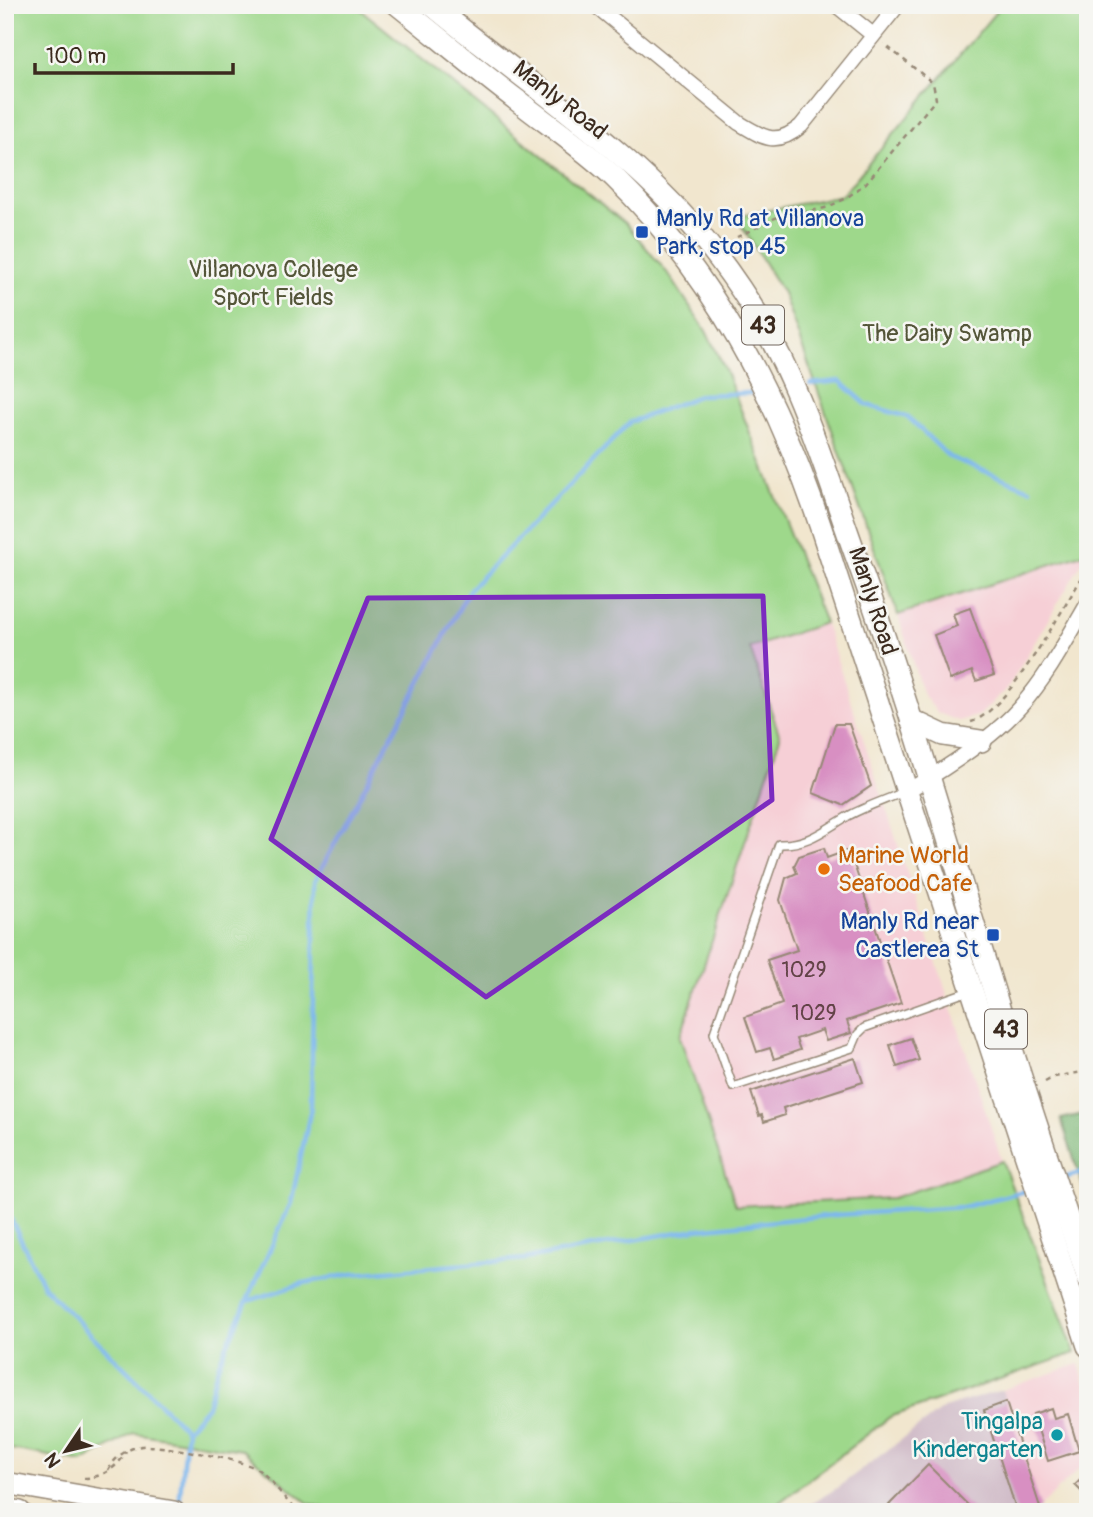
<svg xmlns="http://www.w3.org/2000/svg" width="1093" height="1517" font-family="Pangolin,sans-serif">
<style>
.built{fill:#f6cfd6}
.industrial{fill:#d1bdc9}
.green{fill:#9ed88b;stroke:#6c8154;stroke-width:2}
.forest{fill:#7eb877;stroke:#5c714a;stroke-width:2}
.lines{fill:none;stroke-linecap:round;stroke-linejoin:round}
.stream{stroke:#7db7ee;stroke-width:4.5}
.building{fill:#d88fc2}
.service-casing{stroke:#968876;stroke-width:10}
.minor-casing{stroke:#968876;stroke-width:17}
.primary-casing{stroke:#968876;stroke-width:24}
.path{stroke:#968876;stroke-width:2.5;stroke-dasharray:5 5;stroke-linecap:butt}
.service{stroke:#fff;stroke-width:7}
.minor{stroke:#fff;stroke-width:14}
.primary{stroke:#fff;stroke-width:21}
.marked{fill:#7b2cbf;fill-opacity:0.2;stroke:#7b2cbf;stroke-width:5;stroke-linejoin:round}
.transit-dot{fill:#1a4fb4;stroke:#f6f6f2;stroke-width:2.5}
.food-dot{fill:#e8710a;stroke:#f6f6f2;stroke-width:2.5}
.culture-dot{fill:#0f9aa8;stroke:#f6f6f2;stroke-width:2.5}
.labels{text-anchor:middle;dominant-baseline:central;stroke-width:5;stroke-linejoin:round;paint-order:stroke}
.number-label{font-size:21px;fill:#624347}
.shield{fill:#f6f6f2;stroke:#73675e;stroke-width:2}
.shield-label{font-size:23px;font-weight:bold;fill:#3b2a1e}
.street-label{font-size:24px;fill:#3b2a1e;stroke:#f6f6f2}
.transit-label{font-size:24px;fill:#164399;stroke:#f6f6f2;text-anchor:start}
.park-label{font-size:24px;fill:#545639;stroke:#f6f6f2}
.food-label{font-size:24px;fill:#c56008;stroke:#f6f6f2;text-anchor:start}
.culture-label{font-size:24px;fill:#0d838f;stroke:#f6f6f2;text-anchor:end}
</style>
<rect width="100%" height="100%" fill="#f6f6f2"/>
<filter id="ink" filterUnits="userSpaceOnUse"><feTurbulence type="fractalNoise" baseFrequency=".0143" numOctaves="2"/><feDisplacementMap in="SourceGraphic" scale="14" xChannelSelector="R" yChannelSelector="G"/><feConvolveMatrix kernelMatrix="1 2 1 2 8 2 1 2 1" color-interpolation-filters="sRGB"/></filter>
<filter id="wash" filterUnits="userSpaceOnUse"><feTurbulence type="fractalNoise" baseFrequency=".00686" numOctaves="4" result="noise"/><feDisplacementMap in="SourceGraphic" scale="28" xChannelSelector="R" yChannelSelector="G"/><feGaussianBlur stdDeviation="1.57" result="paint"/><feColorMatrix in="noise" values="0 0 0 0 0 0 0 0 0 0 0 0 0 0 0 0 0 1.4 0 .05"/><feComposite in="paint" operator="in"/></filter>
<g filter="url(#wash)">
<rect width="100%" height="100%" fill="#f1e6ce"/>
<g class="built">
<path d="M1088,552L1009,686L980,715L959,721L938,713L923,695L898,615Z"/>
<path d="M825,623L1002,1161L893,1198L736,1206L680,1038L780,737L750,648Z"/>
<path d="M1079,1364L1088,1394V1460L1040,1507L1002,1390Z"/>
</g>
<path class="industrial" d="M1002,1390L1040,1507L1036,1512H797L834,1490L944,1408Z"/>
<g class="green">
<path d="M5,5H355L627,225L670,276L706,331L724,367L825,623L750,648L780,737L680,1037L736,1206L893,1198L1002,1161L1075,1353L890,1417L767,1512H337L308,1503L242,1450L134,1433L82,1462L5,1448Z"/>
<path d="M998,5H1088V552L898,615L783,293L736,217L842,195L995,13Z"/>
</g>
<path class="forest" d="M1088,1113V1202L1061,1119Z"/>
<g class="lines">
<g class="stream">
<path d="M810,384L840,381L867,405L908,417L949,457L1030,489"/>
<path d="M1062,1179L1088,1170"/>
<path d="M5,1207L44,1287L186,1430"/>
<path d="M248,1301L304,1283L352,1274L525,1259L696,1229L836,1215L963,1207L1028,1190"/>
<path d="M186,1430L207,1406L219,1363L291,1203L311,1108L315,881L469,590L630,422L701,395L751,393"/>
<path d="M179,1506L186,1430"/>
</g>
</g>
<g id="blocks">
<g class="building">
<path d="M970,608L994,675L976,681L972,671L950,680L934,635L957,626L953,614Z"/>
<path d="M835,724H849L871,786L843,805L813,793Z"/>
<path d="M824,848L827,858L849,850L901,1003L847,1021L851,1033L826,1041L822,1030L796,1039L800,1050L774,1059L770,1048L757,1052L745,1017L782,1004L767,960L797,950L780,900L786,878L797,873L794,866L799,856Z"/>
<path d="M911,1038L919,1060L897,1067L890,1045Z"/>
<path d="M855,1058L863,1082L783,1108L785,1115L764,1122L762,1115L759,1116L751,1092Z"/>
<path d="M1006,1402L1040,1507L1032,1512H1017L984,1410Z"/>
<path d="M1051,1408L1054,1418L1068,1414L1079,1451L1048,1461L1033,1414Z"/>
<path d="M928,1465L975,1512H897L889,1505Z"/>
<path d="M1088,1473V1498L1075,1485Z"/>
</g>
</g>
</g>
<g filter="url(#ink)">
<use href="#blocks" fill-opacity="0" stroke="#968876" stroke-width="2"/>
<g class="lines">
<defs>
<path id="service" d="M906,791C888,799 867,806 850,815C825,829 809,845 779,844L714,1033L733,1087L852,1048L858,1034L864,1028L969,991"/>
<g id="minor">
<path d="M595,5L739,123C764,138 776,147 801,126L898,5"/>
<path d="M836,5L873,35"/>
<path d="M907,791C945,769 991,740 1020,707C1048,676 1067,639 1088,603"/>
</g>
<g id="primary">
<path d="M398,5C438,37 477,70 518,101C550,126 584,149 614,177C713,273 776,395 820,525L1088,1346"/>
<path d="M432,5C524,82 637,153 710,247C742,288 770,332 791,380C818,440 837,505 860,567C912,711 953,858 998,1004C1026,1096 1057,1187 1088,1278"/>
<path d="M911,720L943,735L981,741"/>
<path d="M5,1483L174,1512"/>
<path d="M5,1509L20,1512"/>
</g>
</defs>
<use href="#service" class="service-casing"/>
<use href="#minor" class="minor-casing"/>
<use href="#primary" class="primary-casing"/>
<g class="path">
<path d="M471,12L477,5"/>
<path d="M737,237L775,218L825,208L845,199L866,183L936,99L933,83L884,44"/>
<path d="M971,722C1009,711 1065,603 1088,568"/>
<path d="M1045,1082L1054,1077L1088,1071"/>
<path d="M108,1470C115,1457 127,1448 142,1446C158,1444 244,1460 257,1469C274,1480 283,1499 298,1512"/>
<path d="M84,1478C102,1478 118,1467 126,1452"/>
</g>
<use href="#service" class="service"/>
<use href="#minor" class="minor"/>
<use href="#primary" class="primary"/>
</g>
</g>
<path class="marked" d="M763,596L772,800L486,997L271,839L368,598Z"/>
<g class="transit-dot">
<rect x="635" y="225" width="14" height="14" rx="3.5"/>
<rect x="986" y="928" width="14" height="14" rx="3.5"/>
</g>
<circle class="food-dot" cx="824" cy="869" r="7"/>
<circle class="culture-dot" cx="1057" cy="1435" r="7"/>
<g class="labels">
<g class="number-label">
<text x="804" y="970">1029</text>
<text x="814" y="1013">1029</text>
</g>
<g class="shield">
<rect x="742" y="305.5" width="42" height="39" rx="5"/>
<rect x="985" y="1009.5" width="42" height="39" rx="5"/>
</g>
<g class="shield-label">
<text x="763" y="325">43</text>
<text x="1006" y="1029">43</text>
</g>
<g class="street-label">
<text transform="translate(560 100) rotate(38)">Manly Road</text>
<text transform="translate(873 601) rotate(72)">Manly Road</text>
</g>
<g class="transit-label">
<text x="656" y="218">Manly Rd at Villanova<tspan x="656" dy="28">Park, stop 45</tspan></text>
<text x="979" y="921" text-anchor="end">Manly Rd near<tspan x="979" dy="28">Castlerea St</tspan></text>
</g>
<g class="park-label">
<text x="273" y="269">Villanova College<tspan x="273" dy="28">Sport Fields</tspan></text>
<text x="947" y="333">The Dairy Swamp</text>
</g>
<g class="food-label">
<text x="838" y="855">Marine World<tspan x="838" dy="28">Seafood Cafe</tspan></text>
</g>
<g class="culture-label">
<text x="1043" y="1421">Tingalpa<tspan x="1043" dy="28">Kindergarten</tspan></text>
</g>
</g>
<rect width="1093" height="1517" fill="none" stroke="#f6f6f2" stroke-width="28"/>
<g transform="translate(66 1451) rotate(235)" stroke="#f6f6f2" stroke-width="5" paint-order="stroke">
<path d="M0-5L12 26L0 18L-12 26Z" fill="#3b2a1e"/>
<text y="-10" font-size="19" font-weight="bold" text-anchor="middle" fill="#3b2a1e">N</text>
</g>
<path d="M35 63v10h198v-10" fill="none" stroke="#3b2a1e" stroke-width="3.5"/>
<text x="46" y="63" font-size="21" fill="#3b2a1e" stroke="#f6f6f2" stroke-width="5" paint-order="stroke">100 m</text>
</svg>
